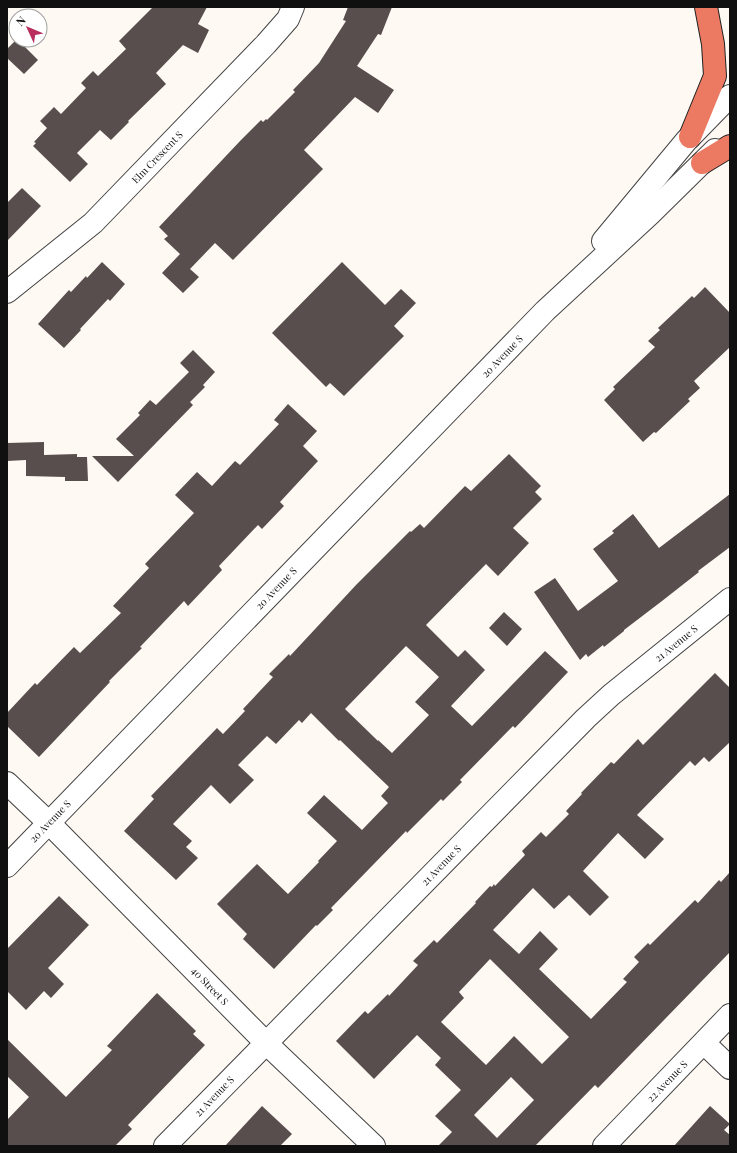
<svg xmlns="http://www.w3.org/2000/svg" width="737" height="1153" font-family="'Playfair Display',serif">
<style>
.building{fill:#584e4d;fill-rule:evenodd}
.lines{fill:none;stroke-linecap:round;stroke-linejoin:round}
.minor-casing{stroke:#434343;stroke-width:24}
.highway-casing{stroke:#212121;stroke-width:24}
.minor{stroke:#fff;stroke-width:22}
.highway{stroke:#ec7a63;stroke-width:22}
.labels{text-anchor:middle;dominant-baseline:central;stroke-width:4;stroke-linejoin:round;paint-order:stroke}
.street-label{font-size:10px;fill:#101010;stroke:#fff}
</style>
<rect width="100%" height="100%" fill="#fef9f3"/>
<g class="building">
<path d="M153,7H207L198,24L209,30L198,53L183,45L156,73L166,84L128,121L129,122L111,140L100,130L77,153L88,164L70,182L33,146L36,143L34,142L47,128L40,121L54,107L61,114L86,88L81,83L93,71L98,76L126,49L119,41Z"/>
<path d="M348,7H392L381,35L378,34L357,66L394,90L378,113L355,97L304,150L323,169L233,260L215,243L190,269L199,277L183,293L162,273L180,254L164,239L168,236L159,227L241,140L261,120L263,122L266,119L267,120L295,92L293,90L319,63L346,21L343,20Z"/>
<path d="M16,40H18L38,60L24,74L7,58V49Z"/>
<path d="M22,188L41,206L7,241V203Z"/>
<path d="M102,262L125,284L110,301L108,299L80,329L81,330L64,348L38,324L69,290L71,292L86,276L87,278Z"/>
<path d="M342,262L385,305L401,289L416,303L394,326L404,336L344,396L330,383L326,387L272,333Z"/>
<path d="M705,287L730,313V347L694,381L700,388L688,399L690,401L656,433L654,432L643,442L604,400L615,389L613,387L655,347L648,341L660,330L658,328L692,296L694,298Z"/>
<path d="M193,350L215,372L203,385L205,387L190,402L193,405L118,482L92,456H134L116,439L140,415L138,413L150,400L156,405L189,372L180,363Z"/>
<path d="M288,404L317,431L303,446L318,461L280,502L284,506L262,529L258,525L219,566L222,570L188,606L184,601L140,647L142,648L109,681L110,682L39,757L7,726V713L35,683L37,685L74,647L80,653L121,613L113,606L149,568L145,564L194,513L175,495L197,472L212,486L235,461L240,465L279,424L274,420Z"/>
<path d="M44,442V455L77,454V457H87L88,481H65V477L26,476V460L7,461V443Z"/>
<path d="M509,454L541,486L535,492L542,499L513,528L529,543L498,576L486,564L426,625L458,657L465,650L485,670L451,706L472,726L545,651L568,672L515,728L513,726L460,780L462,782L443,801L441,799L407,833L406,831L331,908L333,910L317,926L316,925L274,969L243,939L247,934L217,904L257,864L288,894L319,862L318,861L337,841L307,813L324,795L362,830L388,803L381,796L389,787L340,740L339,741L311,713L302,723L299,720L276,744L267,736L238,765L254,780L230,804L211,785L173,824L192,841L186,847L198,858L176,880L124,831L154,799L151,796L217,728L223,734L245,711L243,709L273,677L269,674L289,654L290,656L356,585L410,531L411,532L420,524L424,528L465,486L471,491ZM406,646L439,677L415,702L429,715L392,753L378,740V741L345,709Z"/>
<path d="M730,494V547L698,571L699,572L662,601L624,630V631L604,647L603,645L588,657L586,654L580,660L534,592L555,578L578,611L618,581L593,549L614,533L612,531L633,514L659,548Z"/>
<path d="M504,612L522,629L507,646L489,628Z"/>
<path d="M715,673L730,688V742L709,762L704,757L695,766L690,761L637,815L664,839L645,859L618,833L583,871L609,897L590,916L569,895L554,909L533,888L493,930L519,954L540,931L558,949L539,969L591,1019L627,982L623,979L639,962L634,957L648,943L650,945L695,900L698,903L719,880L721,882L730,872V952L598,1088L595,1085L535,1146H438L452,1132L435,1116L461,1090L435,1065L441,1058L417,1035L374,1079L336,1041L365,1011L368,1014L388,994L389,996L418,965L413,961L434,940L437,943L476,903L475,902L490,886L492,887L494,884L495,886L525,855L522,851L541,832L546,837L569,814L566,811L582,794L581,793L611,762L614,764L638,739L643,745ZM490,959L569,1037L542,1064L514,1036L486,1065L441,1022L464,998L459,992ZM511,1077L534,1100L497,1138L474,1115Z"/>
<path d="M59,896L89,925L48,968L64,984L51,998L44,991L26,1010L7,991V949Z"/>
<path d="M157,993L196,1031L193,1034L205,1045L128,1125L132,1129L115,1146H7V1120L29,1097L7,1076V1039L66,1097L112,1050L107,1046Z"/>
<path d="M262,1106L292,1134L280,1146H225Z"/>
<path d="M710,1106L730,1124L724,1130L730,1135V1146H674Z"/>
</g>
<g class="lines">
<defs>
<g id="minor">
<path d="M603,241L686,141L730,96"/>
<path d="M7,292L93,223L266,44L288,19L293,7"/>
<path d="M7,783L49,823L266,1043L374,1146"/>
<path d="M7,866L545,311L650,214L715,150"/>
<path d="M704,1043L730,1068"/>
<path d="M165,1146L586,718L611,695L730,599"/>
<path d="M604,1146L730,1015"/>
</g>
<g id="highway">
<path d="M690,137L715,76L713,44L706,7"/>
<path d="M702,163L730,146"/>
</g>
</defs>
<use href="#minor" class="minor-casing"/>
<use href="#highway" class="highway-casing"/>
<use href="#minor" class="minor"/>
<use href="#highway" class="highway"/>
</g>
<g class="labels">
<g class="street-label">
<text transform="translate(157 157) rotate(-46)">Elm Crescent S</text>
<text transform="translate(502 356) rotate(-46)">20 Avenue S</text>
<text transform="translate(276 588) rotate(-46)">20 Avenue S</text>
<text transform="translate(676 643) rotate(-39)">21 Avenue S</text>
<text transform="translate(50 821) rotate(-46)">20 Avenue S</text>
<text transform="translate(441 865) rotate(-46)">21 Avenue S</text>
<text transform="translate(210 986) rotate(46)">40 Street S</text>
<text transform="translate(667 1081) rotate(-46)">22 Avenue S</text>
<text transform="translate(214 1096) rotate(-46)">21 Avenue S</text>
</g>
</g>
<rect width="737" height="1153" fill="none" stroke="#101010" stroke-width="16"/>
<g transform="translate(28 28) rotate(314)"><circle r="19" fill="#ffffff" stroke="#9f9f9f"/>
<path d="M0-3L7 15L0 10L-7 15Z" fill="#b92e5e"/>
<text y="-6" font-size="11" font-weight="bold" text-anchor="middle" fill="#101010">N</text>
</g>
</svg>
